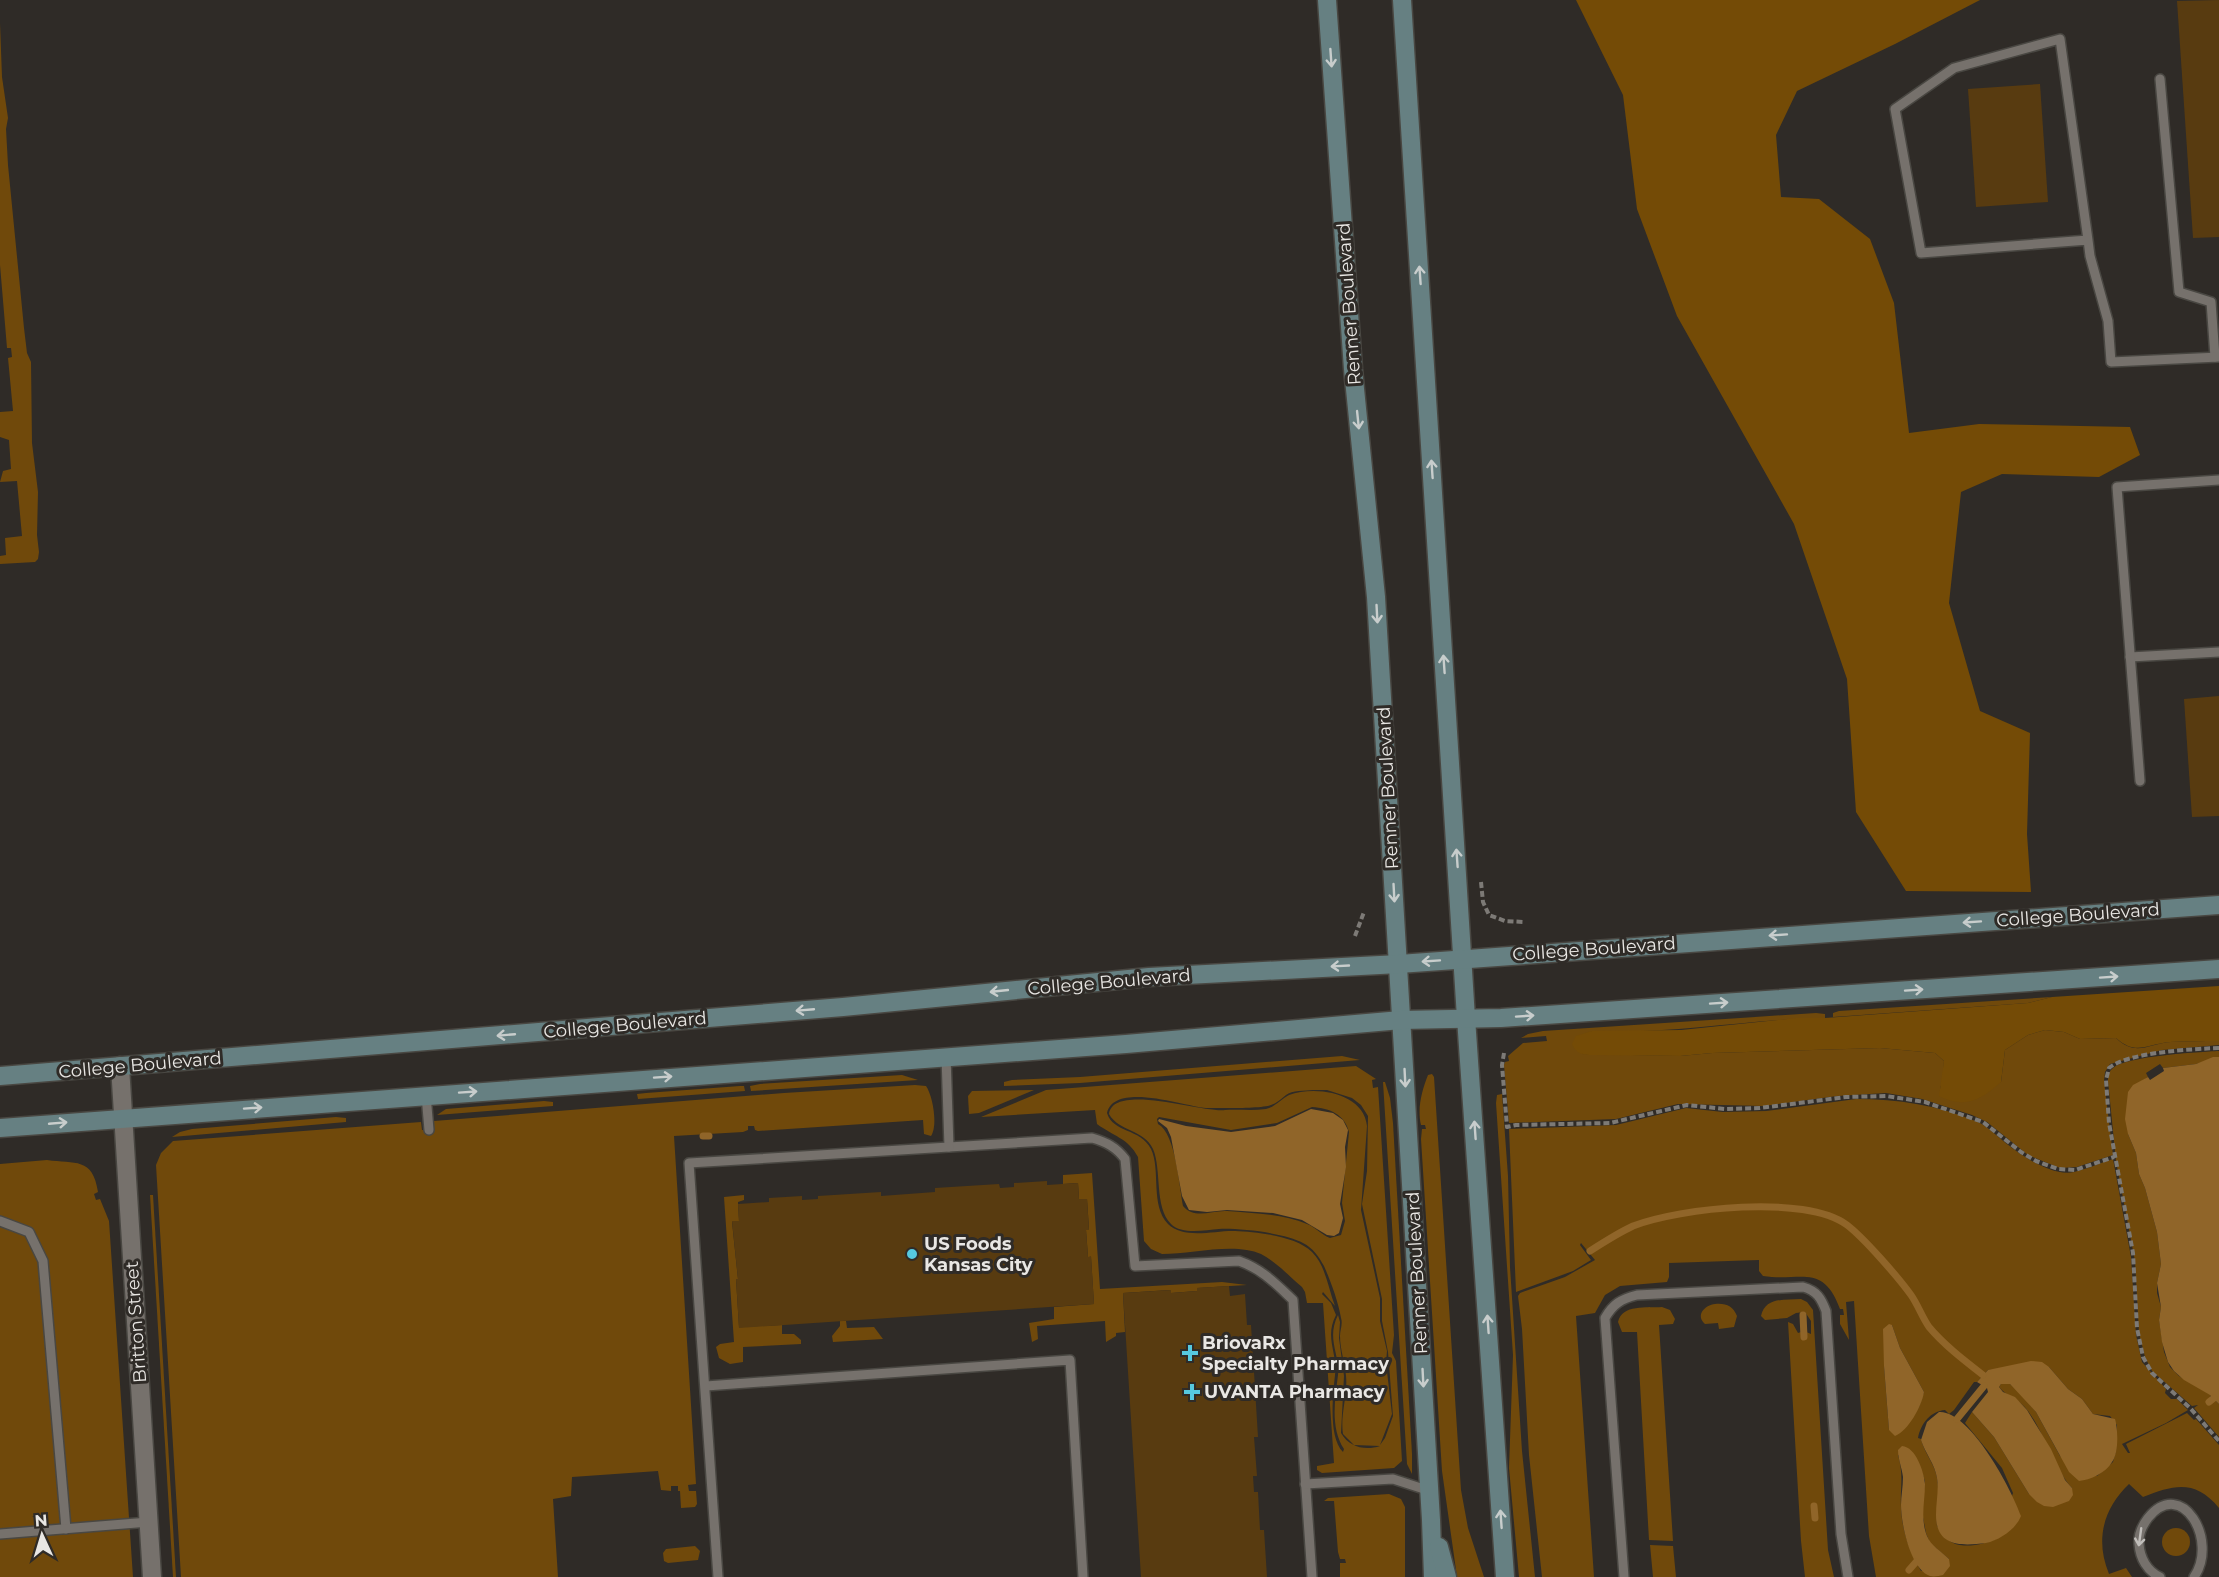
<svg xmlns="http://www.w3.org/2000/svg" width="2219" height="1577" font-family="Montserrat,sans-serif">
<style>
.green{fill:#70490b;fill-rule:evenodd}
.forest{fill:#744b06}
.water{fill:#906529}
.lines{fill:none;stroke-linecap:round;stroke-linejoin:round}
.stream{stroke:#906529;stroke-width:7}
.building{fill:#583b10}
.service-casing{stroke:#494742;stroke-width:12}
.minor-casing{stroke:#494742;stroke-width:21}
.secondary-casing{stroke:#494742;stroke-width:21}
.path{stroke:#7d7a76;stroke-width:4;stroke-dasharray:6 3;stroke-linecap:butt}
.service{stroke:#76716c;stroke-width:9}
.minor{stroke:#76716c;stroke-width:18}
.secondary{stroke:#668082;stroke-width:18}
.oneway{stroke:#c8cdcc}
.oneway2{stroke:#c1beba}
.poi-dot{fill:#56c9e0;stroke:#2f2b27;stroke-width:2}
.labels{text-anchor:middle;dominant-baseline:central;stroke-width:6;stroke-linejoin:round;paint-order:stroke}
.street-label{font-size:18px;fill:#e9e7e4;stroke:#2f2b27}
.poi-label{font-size:18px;font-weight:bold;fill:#e9e7e4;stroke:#2f2b27;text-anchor:start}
</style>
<rect width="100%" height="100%" fill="#2f2b27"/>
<g class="green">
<path d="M0,23L2,77L8,118L6,129L8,165L24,328L27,353L31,362L32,443L38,492L37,535L39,552L38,559L35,562L0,564V556L6,555L5,538L22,536L17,481L0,482L3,471L11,469L9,440L0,437V412L13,411L8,358L12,357L11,348H7L0,265Z"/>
<path d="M2052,997L2028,1003L1833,1017V1013L1839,1011Z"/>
<path d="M1816,1013L1825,1014V1018C1747,1019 1670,1035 1592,1031L1582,1054L1680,1056L1712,1053L1880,1048L1935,1053L1944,1061L1943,1078L1940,1089L2001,1082L2005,1050L2028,1035L2045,1030L2064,1032L2080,1039L2116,1038C2136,1057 2148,1044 2170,1042C2186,1041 2203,1041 2219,1041V1045L2162,1050L2110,1064L2105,1072L2104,1081L2113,1155L2077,1167L2060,1168L2028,1155L1987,1122L1972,1115L1922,1099L1886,1093L1837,1096L1764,1106L1678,1104L1616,1119L1509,1123L1504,1065L1505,1062L1509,1061L1508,1056L1523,1043L1547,1041L1546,1036L1521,1038L1528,1034L1543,1031Z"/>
<path d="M2219,1051V1057L2196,1064L2163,1068L2160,1064L2146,1073L2148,1077L2136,1085L2128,1134L2136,1153L2139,1174L2145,1188L2157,1232L2161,1264L2157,1283V1293L2161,1307L2159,1320L2164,1352L2170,1367L2179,1376L2211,1395L2207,1402L2216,1401L2219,1404V1437L2194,1408L2198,1405L2192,1406L2152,1371L2145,1357L2139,1333L2135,1261L2116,1161L2108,1081C2108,1076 2109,1071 2113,1068C2127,1056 2198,1052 2219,1051Z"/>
<path d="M1342,1056L1360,1060L1080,1083L1004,1086V1082L1012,1080L1080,1077Z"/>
<path d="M1356,1066L1376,1079L1372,1080L1373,1088L1378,1087L1394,1335L1392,1353L1396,1361L1402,1461L1394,1468L1322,1473L1317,1470V1466L1334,1463L1323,1303H1307L1305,1292L1302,1287C1289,1276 1276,1262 1261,1254C1235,1242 1191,1254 1162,1254L1151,1249L1144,1241L1138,1157C1128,1138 1113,1136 1097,1124L1095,1110L981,1117L1046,1090ZM1313,1090H1327L1352,1098L1361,1105L1368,1116L1367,1171L1362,1204L1382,1299V1321L1388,1352L1393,1416L1385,1438L1380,1445L1392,1414L1386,1363L1387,1351L1380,1321V1298L1361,1210L1367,1126C1364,1093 1316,1085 1289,1095C1281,1099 1275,1107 1266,1109C1252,1111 1238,1109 1225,1110C1204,1113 1113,1082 1109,1114C1119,1132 1144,1129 1153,1149C1162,1170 1154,1207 1171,1224C1182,1235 1205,1230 1219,1229C1239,1228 1286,1233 1303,1243C1313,1248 1319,1257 1324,1266C1331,1282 1338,1301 1341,1318C1343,1324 1340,1330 1340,1336C1340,1349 1345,1363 1346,1376C1348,1395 1340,1415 1343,1434L1354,1445L1380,1446C1365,1451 1349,1447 1341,1433L1344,1376L1339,1338L1340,1322L1338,1315C1326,1339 1340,1354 1338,1375C1335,1399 1330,1428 1344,1449L1343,1452C1328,1437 1333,1395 1335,1375C1338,1353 1324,1338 1336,1315L1331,1303L1322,1294L1323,1292L1335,1306C1328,1288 1326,1266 1312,1252C1296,1236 1257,1232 1235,1231C1216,1230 1184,1240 1168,1224C1150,1205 1161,1170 1151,1149C1140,1128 1113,1133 1107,1113C1115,1081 1186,1107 1206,1108C1218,1108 1261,1109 1271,1105C1277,1103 1281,1099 1286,1095C1292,1090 1305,1091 1313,1090ZM1312,1107C1330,1108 1345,1115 1349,1132L1342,1203L1345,1221L1341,1235L1330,1238C1322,1235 1315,1227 1307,1224C1283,1214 1252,1213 1227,1211C1212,1210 1195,1220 1183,1206C1179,1186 1176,1134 1158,1124L1157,1119L1159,1117L1231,1130L1277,1123Z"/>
<path d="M1432,1074L1434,1077L1461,1490L1468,1528L1484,1577H1457L1442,1471L1421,1139L1422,1129H1426L1425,1125H1421C1417,1108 1422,1090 1428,1075Z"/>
<path d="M902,1075L918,1080L751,1091L750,1086L760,1084Z"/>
<path d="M1383,1082H1385L1390,1098L1393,1123L1412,1454V1474L1407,1464Z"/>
<path d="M915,1085L926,1086C933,1096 938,1126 931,1136L924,1134L923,1120L758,1131L755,1130L754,1126H748V1130L743,1132L674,1136L696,1484L688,1485L689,1491H696L697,1504L695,1507L681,1508L680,1491H678V1486H671V1491L661,1490L658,1471L572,1477L571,1496L553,1499L558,1577H181L156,1165L161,1153L173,1141L421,1122L422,1130L434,1129V1121L784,1093Z"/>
<path d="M740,1086H744L745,1091L638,1099L637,1094L646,1093Z"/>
<path d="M1034,1090L979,1113L969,1114L968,1096L972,1091Z"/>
<path d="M1502,1094L1508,1176L1510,1267L1522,1451L1535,1577H1519L1509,1468L1513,1355L1496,1103L1497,1095Z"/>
<path d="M1856,1099C1898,1099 1938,1105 1978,1122C1988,1127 1998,1137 2007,1144C2022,1156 2053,1177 2074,1172C2087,1169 2100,1163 2113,1159L2131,1257L2136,1335L2142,1362L2166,1389L2165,1393L2171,1399H2177L2188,1410L2166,1423L2122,1444L2128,1453H2130L2126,1444L2187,1413L2194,1420L2196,1419L2219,1445V1508C2195,1479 2174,1485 2143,1497L2129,1484C2103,1509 2095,1540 2109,1574L2126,1568L2132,1577H1876L1869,1536L1854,1301L1846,1302L1849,1340L1840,1324V1315H1844L1843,1309H1840C1823,1262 1800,1282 1763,1276L1759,1271V1260L1669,1263V1277L1667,1282L1620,1286L1605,1295L1595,1313L1576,1316L1594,1577H1542L1529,1455L1522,1329L1518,1296L1520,1293L1565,1277L1595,1260L1581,1243L1580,1245L1591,1260L1573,1271L1516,1292L1509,1129L1616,1125L1686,1108L1723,1112L1766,1111ZM1892,1325L1900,1348L1924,1392L1919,1407L1905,1428L1889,1430L1884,1366ZM2049,1367L2068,1389L2082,1399L2093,1414L2110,1416L2117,1425L2116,1451L2113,1462L2097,1476L2060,1456L2036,1412L2022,1395L2010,1384H2001L1999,1387C2007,1397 2019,1398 2028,1411C2045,1434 2053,1467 2072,1488L2029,1494L1994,1437L1972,1412L1965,1423L2002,1468L2013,1493L1998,1538C1986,1544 1961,1550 1950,1541C1945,1537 1941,1531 1937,1526C1936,1510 1940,1494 1937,1478C1935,1464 1924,1453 1921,1439L1918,1438C1921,1423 1931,1411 1945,1410L1949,1414L1954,1410L1974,1382H1977L1988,1370ZM1898,1455L1919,1464L1925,1481L1922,1512L1926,1533L1930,1543L1949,1559L1921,1571C1909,1550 1902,1531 1901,1507C1900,1487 1904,1476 1898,1455Z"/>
<path d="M544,1101L553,1102V1106L437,1115L446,1109Z"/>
<path d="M336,1117L346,1118V1122L172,1137L180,1132L192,1129Z"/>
<path d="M47,1160C75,1164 93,1157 98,1192L94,1194L96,1200L100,1199L109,1221L133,1577H0V1164Z"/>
<path d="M1092,1173L1100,1289L1222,1282L1247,1285L1197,1288V1291L1171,1293L1170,1290L1123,1293L1125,1332L1116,1333V1336L1106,1342L1105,1321L1037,1326L1038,1339L1032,1342L1029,1323L1054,1319V1307L1094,1304L1091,1257H1088L1086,1230L1089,1229L1087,1199H1079L1078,1183L1063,1184V1175Z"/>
<path d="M150,1195H153L176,1577H173Z"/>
<path d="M744,1195V1200L738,1202L739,1221L732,1222L738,1279H736L739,1327L782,1325V1334H794L801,1340V1344L743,1347V1362L730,1364L719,1358L716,1347L720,1344L734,1342L724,1197Z"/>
<path d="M1801,1299L1807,1302L1813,1310L1828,1550L1834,1577H1805L1801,1541L1788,1322L1793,1324L1798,1333L1804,1331L1811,1334V1321L1805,1312L1796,1313L1787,1318L1765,1320L1761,1316C1765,1297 1785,1300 1801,1299Z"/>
<path d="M1715,1304C1726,1303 1733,1306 1737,1316L1734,1327L1719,1329L1718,1323L1705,1324C1695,1315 1705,1305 1715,1304Z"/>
<path d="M1662,1307L1670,1310L1675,1319L1673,1324L1659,1325L1673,1541L1649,1540L1637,1332H1622L1618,1322C1622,1304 1647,1308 1662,1307Z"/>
<path d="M840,1321H846L847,1328L874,1327L883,1339L833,1342L832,1336L840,1326Z"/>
<path d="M1389,1494L1401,1499L1405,1507V1577H1340V1563H1346L1345,1559H1340L1338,1552L1334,1501H1324L1328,1498Z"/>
<circle cx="2176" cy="1542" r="14"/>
<path d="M1650,1545L1673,1546L1676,1577H1653Z"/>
<path d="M695,1546L700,1551L698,1560L668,1563L664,1561L663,1553L666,1549Z"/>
</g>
<g class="forest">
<path d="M1576,0H1980L1895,44L1797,91L1776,135L1781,197L1819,199L1870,239L1894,303L1909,433L1979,424L2130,427L2140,455L2099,477L2002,474L1961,492L1949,603L1980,711L2030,733L2027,834L2031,892L1906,891L1856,812L1847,679L1794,524L1677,316L1637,209L1623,95Z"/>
<path d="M2219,986V1041C2203,1041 2186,1041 2170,1042C2147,1044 2136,1056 2116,1038L2080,1039L2064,1032L2045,1030L2028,1035L2005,1050L2001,1082C1981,1100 1965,1109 1939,1096L1944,1061L1935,1053L1880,1048L1712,1053L1680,1056L1596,1055C1584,1055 1577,1055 1572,1044L1576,1036L1592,1031L1681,1030L1796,1018H1825L2028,1003L2052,997Z"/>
</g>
<g class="water">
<path d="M2213,1057H2219V1404L2210,1395L2184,1380L2174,1371L2168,1362L2162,1342L2159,1320L2161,1307L2157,1283L2161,1264L2157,1232L2145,1188L2139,1174L2136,1153L2128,1134L2125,1119L2128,1092L2133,1085L2148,1077L2150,1080L2164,1071L2163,1068L2196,1064Z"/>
<path d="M1311,1109L1333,1113L1343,1120L1348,1130L1345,1147L1346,1167L1340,1204L1343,1218L1339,1233L1334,1236L1327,1235L1302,1220L1273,1213L1227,1210L1207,1212L1189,1210L1182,1196L1171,1137L1167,1128L1158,1121L1159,1119L1186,1126L1231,1132L1275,1126Z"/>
<path d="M1889,1324L1892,1325L1900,1348L1924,1392C1922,1406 1908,1431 1895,1436L1889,1430L1884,1366L1883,1329Z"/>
<path d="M2031,1361L2042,1362L2049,1367L2068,1389L2082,1399L2093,1414L2115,1419C2118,1429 2119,1453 2112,1462C2106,1473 2090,1480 2079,1481L2069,1472L2036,1412L2010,1384H2001L1999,1387L2003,1392L2015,1397L2027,1410L2051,1449L2065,1480L2072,1488L2073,1495L2069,1501L2053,1507L2044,1506L2037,1502L2029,1494L1994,1437L1972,1412L1988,1392L1987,1388L1977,1382L1988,1370Z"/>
<path d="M1939,1412C1970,1410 2012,1490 2021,1516C2016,1529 2000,1540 1986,1543C1961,1546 1936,1547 1936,1515C1936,1502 1939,1490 1937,1478C1935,1464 1925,1453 1921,1440L1927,1422Z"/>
<path d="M1902,1446C1916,1447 1924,1472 1925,1484C1925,1502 1920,1518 1927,1536C1931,1546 1941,1551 1949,1559L1950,1566L1943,1575C1939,1576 1934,1577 1930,1576C1910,1569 1901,1523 1901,1505C1901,1496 1903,1487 1903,1477C1902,1468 1898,1459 1898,1450Z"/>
</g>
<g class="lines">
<g class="stream">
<path d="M703,1136H709"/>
<path d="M1590,1251C1604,1242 1618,1233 1633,1226C1680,1208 1805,1194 1847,1225C1864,1238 1898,1277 1911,1295C1918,1305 1922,1317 1929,1327C1944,1345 1965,1361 1983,1375"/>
<path d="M1803,1315L1804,1337"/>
<path d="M2209,1402L2214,1398"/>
<path d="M1957,1419L1984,1386"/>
<path d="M1814,1506L1815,1518"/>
<path d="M1909,1570L1916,1562"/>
</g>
</g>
<g class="building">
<path d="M2219,0V237L2193,238L2177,1Z"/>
<path d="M2040,84L2048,202L1976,207L1968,89Z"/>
<path d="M2219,696V816L2192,817L2184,699Z"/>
<path d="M1047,1181V1185L1078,1183L1079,1199H1087L1089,1230H1086L1088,1257L1091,1256L1094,1304L739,1328L736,1279H738L732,1221H739L738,1204L769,1202V1198L802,1196V1200L818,1199V1196L881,1192V1196L935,1192V1188L999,1184L1000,1188L1014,1187V1183Z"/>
<path d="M1229,1286L1230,1296L1245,1294L1247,1325H1251L1253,1357H1250V1363L1251,1372H1254L1258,1437H1254L1257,1476H1253L1254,1492H1258L1260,1530H1264L1267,1577H1141L1123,1293L1171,1290V1293L1197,1291V1288Z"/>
</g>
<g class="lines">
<defs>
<g id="service">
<path d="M2160,79L2179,292L2211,302L2215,357"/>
<path d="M2088,240L1921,253L1895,109L1954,68L2060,39L2088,240L2090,256L2108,321L2111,362L2219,357"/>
<path d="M2130,657L2219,652"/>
<path d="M2140,781L2117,487L2219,480"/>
<path d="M946,1056L949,1147L1092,1138C1106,1142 1116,1147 1125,1159L1135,1266L1239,1261C1262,1269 1276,1284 1293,1300L1312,1577"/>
<path d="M426,1095L429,1130"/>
<path d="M0,1221L29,1232L43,1261L66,1529"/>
<path d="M706,1386L1070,1360L1083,1577"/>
<path d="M1305,1484L1393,1479L1430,1491"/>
<path d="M0,1534L149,1522"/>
<path d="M718,1577L689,1163L949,1147"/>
<path d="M1624,1577L1605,1318C1613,1304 1621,1299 1637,1295L1803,1287C1817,1291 1821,1298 1826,1311L1841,1534L1848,1577"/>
<path d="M2160,1577C2147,1571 2140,1558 2139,1544C2138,1534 2142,1526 2148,1518C2182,1476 2219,1541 2194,1577"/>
</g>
<path id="minor" d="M120,1066L152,1577"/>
<g id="secondary">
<path d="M1327,0L1353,369L1376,597L1431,1520L1433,1577"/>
<path d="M1402,0L1466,1018L1505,1577"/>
<path d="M0,1076L843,1007L1149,977L1399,964L2219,905"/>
<path d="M0,1128L1126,1044L1401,1020L1501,1018L2219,969"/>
<path d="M1439,1547L1447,1577"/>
</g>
</defs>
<use href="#service" class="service-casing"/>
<use href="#minor" class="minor-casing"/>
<use href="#secondary" class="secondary-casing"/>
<g class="path">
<path d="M1481,882L1483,902L1489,915L1505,921L1524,922"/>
<path d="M1355,936L1364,912"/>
<path d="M2219,1048C2193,1049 2128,1052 2109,1068L2106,1080L2109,1123L2133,1253L2137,1328L2143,1357L2152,1373L2191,1409L2219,1441"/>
<path d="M1504,1053L1502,1065L1507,1127L1516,1125L1610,1123L1687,1105L1725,1109L1760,1108L1846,1097L1886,1096L1925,1102L1983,1122L2021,1152L2036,1161L2058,1169L2075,1170L2114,1157"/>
</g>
<use href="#service" class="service"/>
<use href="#minor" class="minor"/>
<use href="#secondary" class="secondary"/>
</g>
<defs><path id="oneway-shaft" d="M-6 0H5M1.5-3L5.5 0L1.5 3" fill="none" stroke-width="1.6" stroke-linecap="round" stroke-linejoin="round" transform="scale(1.5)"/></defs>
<g class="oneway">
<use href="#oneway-shaft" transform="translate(1331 58) rotate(86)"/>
<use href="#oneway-shaft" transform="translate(1420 275) rotate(-94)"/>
<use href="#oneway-shaft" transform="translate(1358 420) rotate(84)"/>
<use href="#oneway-shaft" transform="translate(1432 469) rotate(-94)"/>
<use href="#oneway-shaft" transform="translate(1377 614) rotate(87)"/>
<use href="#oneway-shaft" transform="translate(1444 664) rotate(-94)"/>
<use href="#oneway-shaft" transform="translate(1457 858) rotate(-94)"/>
<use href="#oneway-shaft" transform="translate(1394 893) rotate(87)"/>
<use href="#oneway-shaft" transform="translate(1972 922) rotate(176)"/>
<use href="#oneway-shaft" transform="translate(1778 935) rotate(176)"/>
<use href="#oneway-shaft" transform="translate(1431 961) rotate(176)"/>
<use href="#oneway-shaft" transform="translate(1340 966) rotate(177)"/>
<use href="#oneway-shaft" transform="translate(2109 977) rotate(-4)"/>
<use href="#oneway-shaft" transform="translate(1914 990) rotate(-4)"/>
<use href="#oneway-shaft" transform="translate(999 991) rotate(174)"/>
<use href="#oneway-shaft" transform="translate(1719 1003) rotate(-4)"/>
<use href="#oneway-shaft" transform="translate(805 1010) rotate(175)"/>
<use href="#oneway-shaft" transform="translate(1525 1016) rotate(-4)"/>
<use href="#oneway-shaft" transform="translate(506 1035) rotate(175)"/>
<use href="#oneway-shaft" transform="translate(663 1077) rotate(-4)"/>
<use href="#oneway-shaft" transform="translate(1405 1078) rotate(87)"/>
<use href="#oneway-shaft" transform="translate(468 1092) rotate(-4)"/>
<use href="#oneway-shaft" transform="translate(253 1108) rotate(-4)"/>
<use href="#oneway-shaft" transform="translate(58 1123) rotate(-5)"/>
<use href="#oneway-shaft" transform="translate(1475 1130) rotate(-94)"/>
<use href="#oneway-shaft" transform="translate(1488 1324) rotate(-94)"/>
<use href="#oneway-shaft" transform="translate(1423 1378) rotate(87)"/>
<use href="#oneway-shaft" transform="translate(1501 1519) rotate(-94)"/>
</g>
<use class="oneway2" href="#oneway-shaft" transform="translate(2140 1537) rotate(98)"/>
<g class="poi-dot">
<circle cx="912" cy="1254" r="6"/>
<path d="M1187 1344h6v6h6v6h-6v6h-6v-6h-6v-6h6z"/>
<path d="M1189 1383h6v6h6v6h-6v6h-6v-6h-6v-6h6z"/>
</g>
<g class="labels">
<g class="street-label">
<text transform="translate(1349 304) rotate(-94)">Renner Boulevard</text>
<text transform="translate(1388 788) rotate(-93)">Renner Boulevard</text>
<text transform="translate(2078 915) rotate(-4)">College Boulevard</text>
<text transform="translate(1594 949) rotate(-4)">College Boulevard</text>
<text transform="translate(1109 982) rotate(-5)">College Boulevard</text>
<text transform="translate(625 1025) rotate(-5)">College Boulevard</text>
<text transform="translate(140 1065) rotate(-5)">College Boulevard</text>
<text transform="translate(1417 1273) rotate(-93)">Renner Boulevard</text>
<text transform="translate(136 1322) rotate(-94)">Britton Street</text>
</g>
<g class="poi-label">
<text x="924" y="1244">US Foods<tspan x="924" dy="21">Kansas City</tspan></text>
<text x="1202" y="1343">BriovaRx<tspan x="1202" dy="21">Specialty Pharmacy</tspan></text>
<text x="1204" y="1392">UVANTA Pharmacy</text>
</g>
</g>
<g transform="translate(42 1535) rotate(356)" stroke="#2f2b27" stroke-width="4.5" paint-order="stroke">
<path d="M0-4.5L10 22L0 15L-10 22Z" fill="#e9e7e4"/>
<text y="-9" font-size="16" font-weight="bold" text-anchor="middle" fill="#e9e7e4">N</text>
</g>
</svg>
